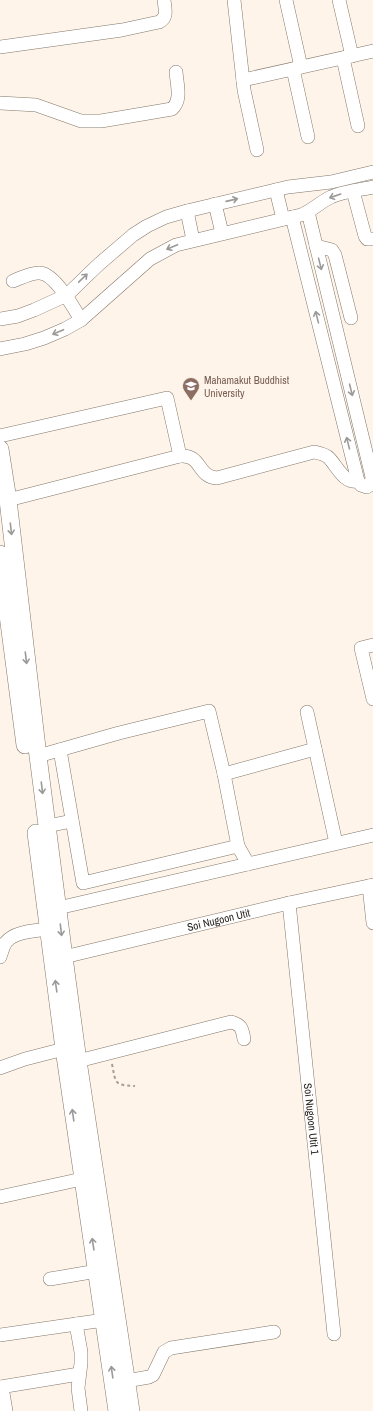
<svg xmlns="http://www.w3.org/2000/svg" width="373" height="1411" font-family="'Archivo Narrow',sans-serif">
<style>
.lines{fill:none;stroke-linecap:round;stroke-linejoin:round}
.minor-casing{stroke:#82776b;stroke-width:14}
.major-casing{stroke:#82776b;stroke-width:18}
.path{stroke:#a69e95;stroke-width:2;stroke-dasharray:3 3;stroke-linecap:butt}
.minor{stroke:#fff;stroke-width:13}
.major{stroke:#fff;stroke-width:17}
.oneway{stroke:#9c9a98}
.labels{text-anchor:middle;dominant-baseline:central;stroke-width:3.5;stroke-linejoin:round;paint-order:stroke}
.education-label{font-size:11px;fill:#785e54;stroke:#fff4e9;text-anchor:start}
.street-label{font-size:11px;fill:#241f1a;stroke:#fff4e9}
</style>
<rect width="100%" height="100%" fill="#fff4e9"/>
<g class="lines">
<defs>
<g id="minor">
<path d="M234,0L244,90L257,150"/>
<path d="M286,0L301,67"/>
<path d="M339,0L352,56"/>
<path d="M0,47L122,30L159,22C168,18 165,9 164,0"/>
<path d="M343,58L358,126"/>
<path d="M293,69L308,137"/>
<path d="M243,80L373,51"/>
<path d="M0,103L36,105L81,121H101L172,109C182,100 177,85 176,72"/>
<path d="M276,190L283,219"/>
<path d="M353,191L365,236L367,239H373"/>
<path d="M215,204L222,233"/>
<path d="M187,211L193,240"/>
<path d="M292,217L358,481L361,485L367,487L371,484L372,477L308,212"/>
<path d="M316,246L332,250L335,255L351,318"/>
<path d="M13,281C21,278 32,272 40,273C55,274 74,308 81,320"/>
<path d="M0,319L18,316L34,310L67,295L98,265L133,235L147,226L166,217L187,211L288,187L331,182L373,172"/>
<path d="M0,349L25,344L44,338L65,329L81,320L150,259L176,245L301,215C312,211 320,202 331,197C343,191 359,190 373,187"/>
<path d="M0,436L167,398L180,456L8,500"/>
<path d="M180,456C202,454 197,477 217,478L314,452C319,453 325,454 329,458C337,466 344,484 358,481"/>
<path d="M373,645L361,648L373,699"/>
<path d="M307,712L336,843"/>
<path d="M60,750L83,883L238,846"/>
<path d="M38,756L119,733L209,711L224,774L238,846L248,864"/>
<path d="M224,774L315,749"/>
<path d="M47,826L72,821"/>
<path d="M369,886L373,923"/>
<path id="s1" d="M289,903L334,1334"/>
<path d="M58,908L373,835"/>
<path d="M0,957C2,952 3,946 6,942C15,931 35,931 48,929"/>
<path id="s2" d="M64,957L289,903L373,885"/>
<path d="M78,1061L231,1022C242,1025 242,1029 244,1039"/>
<path d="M0,1068L25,1059L64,1049"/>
<path d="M0,1197L82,1179"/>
<path d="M50,1279L97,1271"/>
<path d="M76,1324L81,1352V1363L78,1388L81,1411"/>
<path d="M0,1335L104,1320"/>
<path d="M126,1381L149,1377L153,1375L164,1352L171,1348L274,1332"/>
<path d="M0,1387L79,1374"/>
<path d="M2,1387L6,1411"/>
</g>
<g id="major">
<path d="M0,449L8,500L38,756L64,957L78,1061L131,1411"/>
<path d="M0,554L25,745"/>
<path d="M36,833L64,1049L117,1411"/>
</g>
</defs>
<use href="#minor" class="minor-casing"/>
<use href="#major" class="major-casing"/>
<path class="path" d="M112,1064C116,1084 114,1085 135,1086"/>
<use href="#minor" class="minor"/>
<use href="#major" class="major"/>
</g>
<defs><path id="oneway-shaft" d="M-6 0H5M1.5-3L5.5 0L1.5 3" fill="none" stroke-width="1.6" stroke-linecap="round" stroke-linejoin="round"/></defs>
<g class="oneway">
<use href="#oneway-shaft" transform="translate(335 196) rotate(161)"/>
<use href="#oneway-shaft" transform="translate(232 200) rotate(-13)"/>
<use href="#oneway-shaft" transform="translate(172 247) rotate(157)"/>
<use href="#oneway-shaft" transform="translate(320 264) rotate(76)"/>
<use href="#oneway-shaft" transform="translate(83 278) rotate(-44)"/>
<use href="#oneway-shaft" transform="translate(317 317) rotate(-104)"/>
<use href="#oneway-shaft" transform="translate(58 332) rotate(157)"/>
<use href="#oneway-shaft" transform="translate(351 390) rotate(76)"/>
<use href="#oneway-shaft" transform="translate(348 443) rotate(-104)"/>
<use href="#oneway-shaft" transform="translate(11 529) rotate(83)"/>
<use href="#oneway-shaft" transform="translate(26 658) rotate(83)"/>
<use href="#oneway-shaft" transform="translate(42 788) rotate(83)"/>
<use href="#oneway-shaft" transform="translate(61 930) rotate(83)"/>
<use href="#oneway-shaft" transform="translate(56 986) rotate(-98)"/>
<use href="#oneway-shaft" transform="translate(73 1115) rotate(-98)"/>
<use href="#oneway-shaft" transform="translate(93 1244) rotate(-99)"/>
<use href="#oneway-shaft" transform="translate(112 1372) rotate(-98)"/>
</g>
<defs>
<symbol id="university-pin" viewBox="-11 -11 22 30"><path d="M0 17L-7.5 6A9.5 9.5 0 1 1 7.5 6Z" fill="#8d6e63" stroke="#fff4e9"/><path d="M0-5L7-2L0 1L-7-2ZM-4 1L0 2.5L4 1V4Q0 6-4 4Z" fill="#fff"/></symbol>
</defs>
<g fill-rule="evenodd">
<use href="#university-pin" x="181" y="376" width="20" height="27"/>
</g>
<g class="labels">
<g class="education-label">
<text x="204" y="380">Mahamakut Buddhist<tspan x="204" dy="13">University</tspan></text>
</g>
<g class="street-label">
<text stroke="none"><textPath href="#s2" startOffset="159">Soi Nugoon Utit</textPath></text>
<text stroke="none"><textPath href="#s1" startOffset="217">Soi Nugoon Utit 1</textPath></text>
</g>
</g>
</svg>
